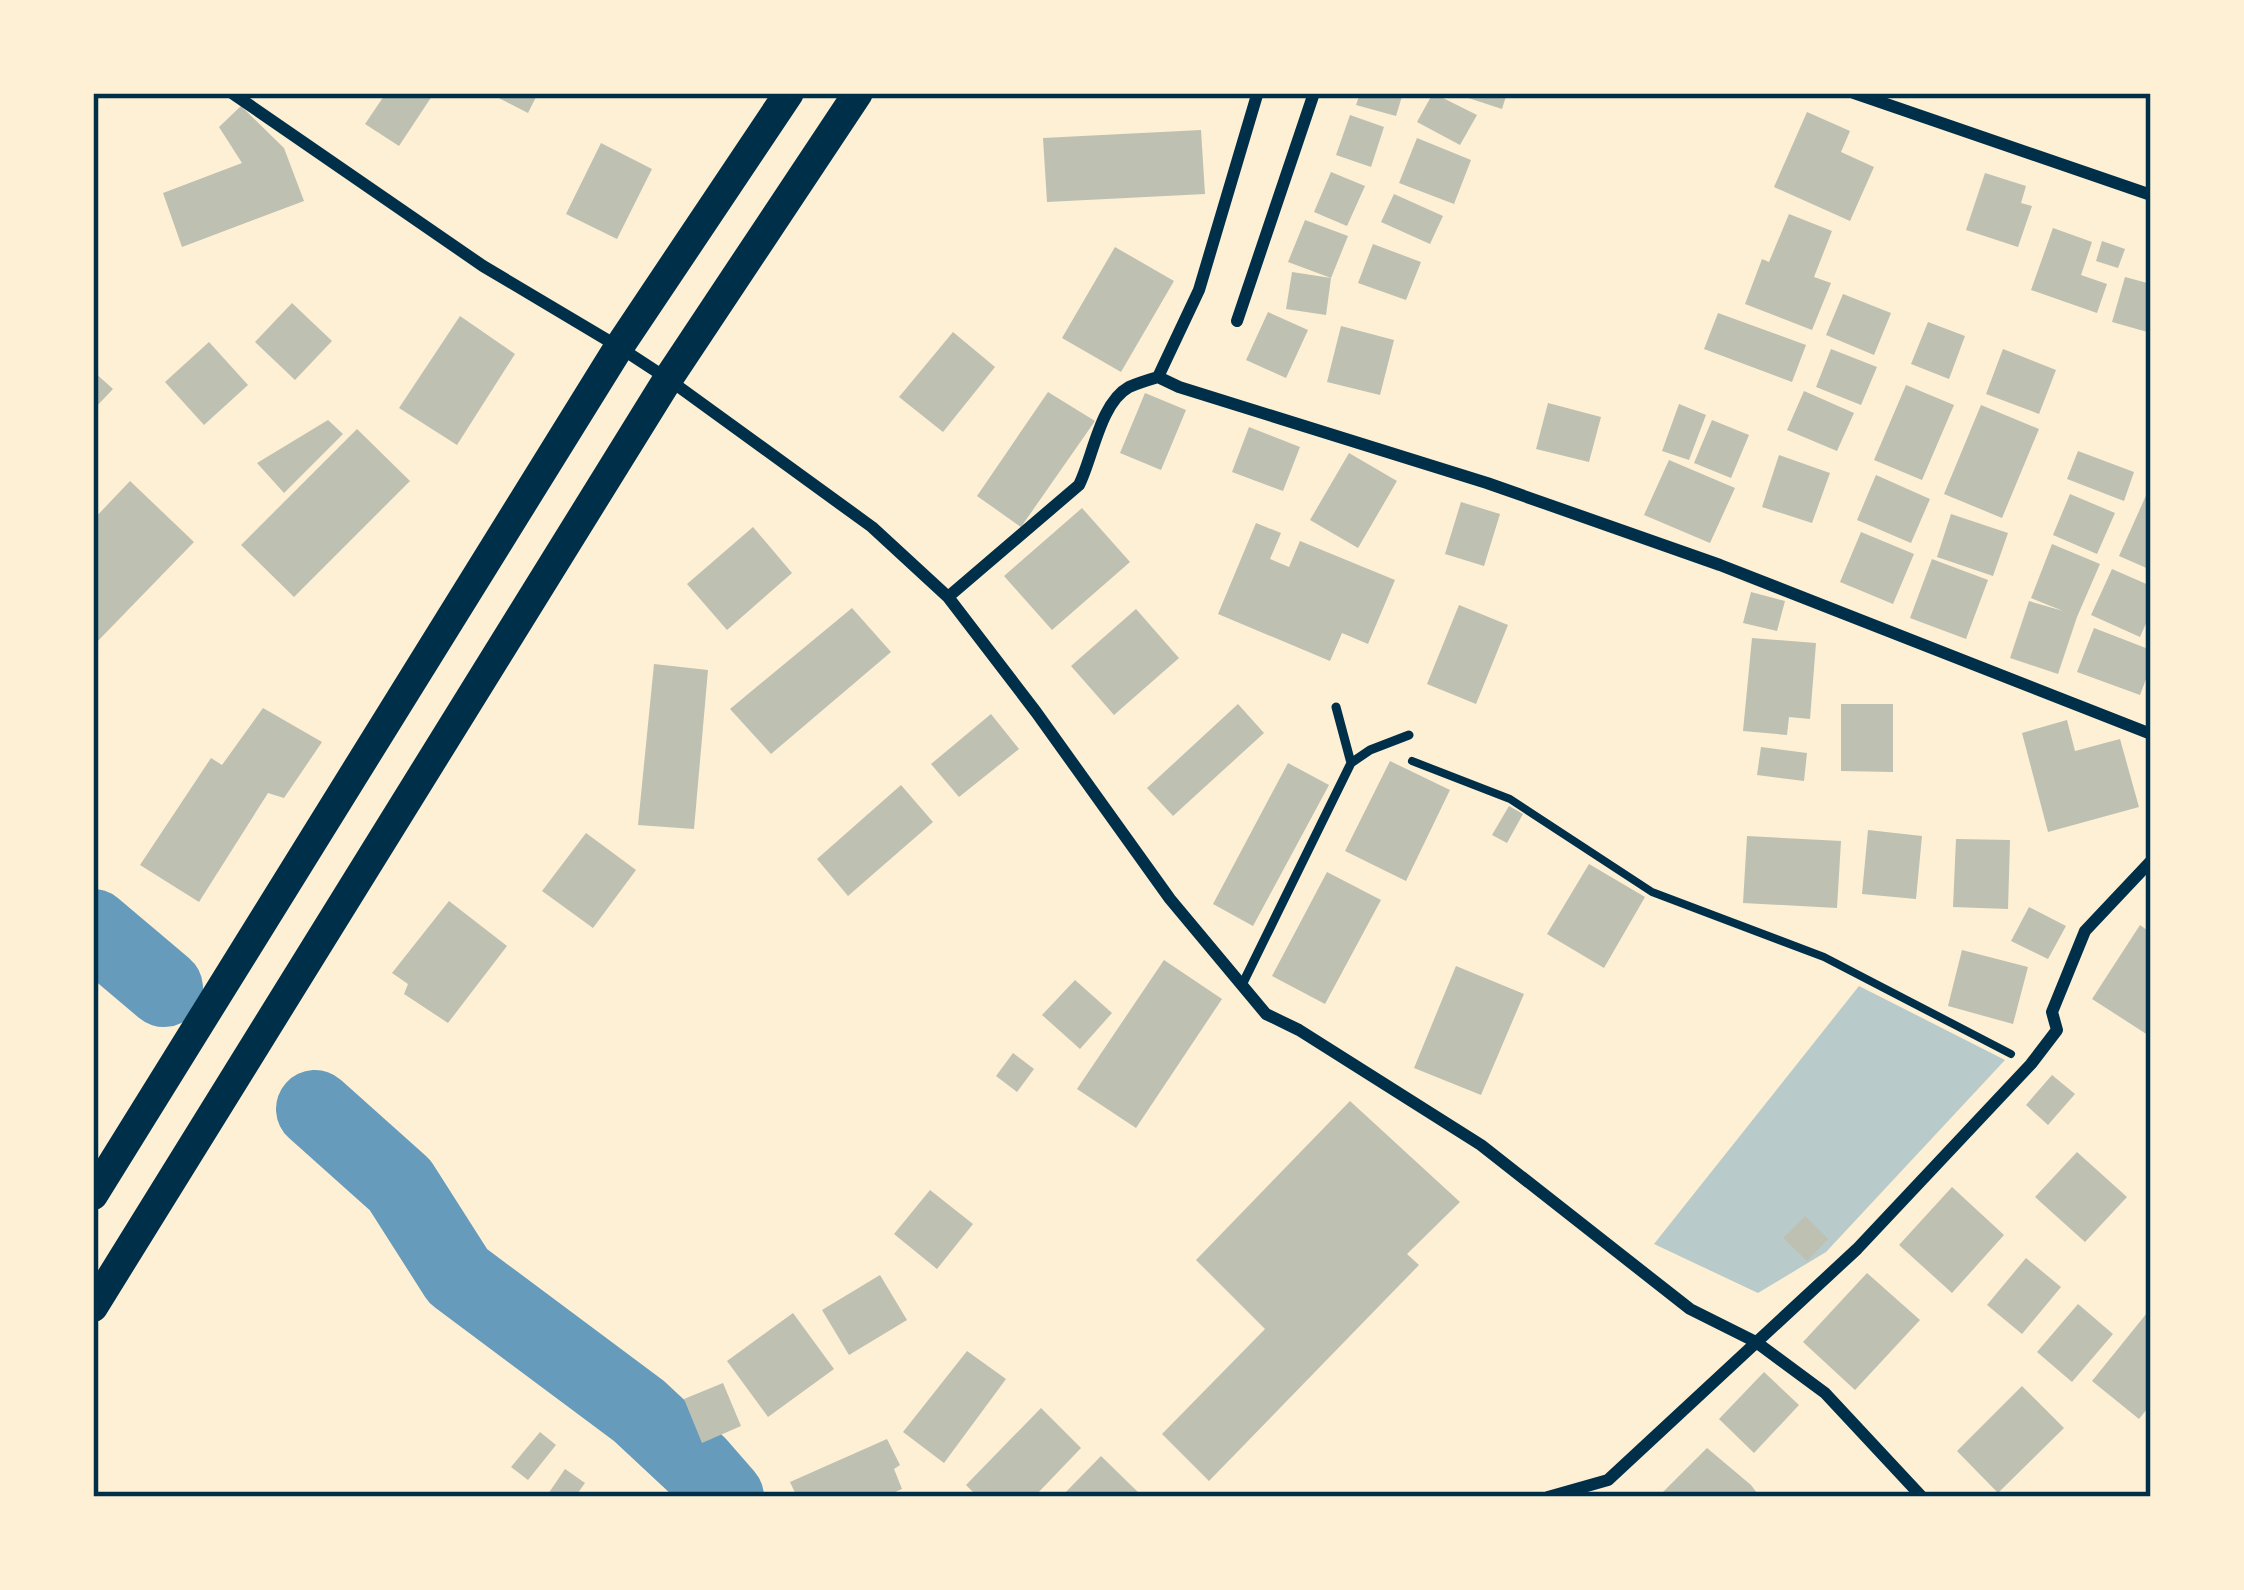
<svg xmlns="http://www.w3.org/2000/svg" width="2244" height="1590" viewBox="0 0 2244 1590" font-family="'Roboto Condensed',sans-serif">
	<rect width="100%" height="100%" fill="#fdf0d5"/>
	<path fill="#b9caca" d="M1859,986L2005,1060L1826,1252L1758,1293L1654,1244Z"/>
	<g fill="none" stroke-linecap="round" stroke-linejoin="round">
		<path stroke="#669bbc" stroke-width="78" d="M93,928L164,988
			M315,1109L400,1185L458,1276L639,1411L698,1466L725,1497"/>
	</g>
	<path fill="#bec0b2" d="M386,93H434L399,146L365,124Z
		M489,93H538L528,113Z
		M1360,93H1403L1396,116L1356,105Z
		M1433,93L1477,115L1460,145L1417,122Z
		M1453,93H1507L1502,109Z
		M241,106L284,148L304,201L182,247L163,193L242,163L219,127Z
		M1807,112L1850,131L1841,152L1874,167L1850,221L1774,187Z
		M1350,115L1384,127L1371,167L1336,155Z
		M1201,130L1205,194L1047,202L1043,138Z
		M1417,138L1471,160L1454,204L1399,183Z
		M601,143L652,169L617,239L566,214Z
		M1331,172L1365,186L1347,226L1314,212Z
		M1985,173L2026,186L2021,203L2032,206L2018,247L1966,230Z
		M1394,194L1443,216L1430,244L1381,222Z
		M1789,214L1832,231L1814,277L1831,283L1812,330L1745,304L1762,259L1769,262Z
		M1305,220L1348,236L1331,278L1288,262Z
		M2053,228L2092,242L2081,275L2107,284L2097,313L2031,290Z
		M2102,241L2125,249L2118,268L2096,261Z
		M1373,244L1421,262L1406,300L1358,283Z
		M1115,247L1174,281L1121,372L1062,338Z
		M1292,272L1331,278L1326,315L1286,309Z
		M2125,277L2151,284V333L2112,322Z
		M1843,294L1891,313L1874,355L1826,335Z
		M292,303L332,341L295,380L255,342Z
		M1268,312L1308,330L1286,378L1246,360Z
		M1718,313L1806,345L1792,382L1704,349Z
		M460,316L515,354L457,445L399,408Z
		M1928,322L1965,336L1949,379L1911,364Z
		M1341,326L1394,340L1380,395L1327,382Z
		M953,332L995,367L943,432L899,397Z
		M209,342L248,385L204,425L165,382Z
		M1831,349L1877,367L1861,405L1816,387Z
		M2003,349L2056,370L2039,414L1986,394Z
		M93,371L113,389L93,410Z
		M1906,385L1954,405L1922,480L1874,460Z
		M1804,391L1854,413L1837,451L1787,430Z
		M1048,392L1095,421L1021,527L977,496Z
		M1145,393L1186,410L1161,470L1120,453Z
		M1548,403L1601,417L1589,462L1536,449Z
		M1679,404L1706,415L1689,460L1662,451Z
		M1981,405L2039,429L2002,518L1944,494Z
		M328,420L343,434L284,493L257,463Z
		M1712,420L1749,435L1731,478L1694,463Z
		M1249,427L1300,447L1283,491L1232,472Z
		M357,429L410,481L294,597L241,545Z
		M2078,451L2134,472L2124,501L2067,479Z
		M1349,453L1397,481L1358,548L1310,520Z
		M1779,455L1830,473L1812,523L1762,507Z
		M1669,460L1735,488L1710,543L1644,515Z
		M1876,475L1930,499L1911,543L1857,520Z
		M130,481L194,542L93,646V520Z
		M2148,491L2151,493V570L2119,556Z
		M2070,494L2115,513L2097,554L2053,535Z
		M1461,502L1500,514L1484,566L1445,554Z
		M1082,508L1130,562L1052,630L1004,576Z
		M1951,514L2008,533L1993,576L1937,557Z
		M1256,523L1281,533L1270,559L1289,567L1300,541L1395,580L1368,644L1342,633L1330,661L1218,614Z
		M753,527L792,573L727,630L687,584Z
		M1861,532L1914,554L1893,604L1840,582Z
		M2052,544L2100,564L2077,617L2058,674L2010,658L2029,601L2063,611L2031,598Z
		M1932,559L1988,580L1966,639L1910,618Z
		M2112,569L2151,586V612L2140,637L2091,615Z
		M1751,592L1785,601L1777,631L1743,623Z
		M1459,605L1508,625L1476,704L1427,684Z
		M852,608L891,652L771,754L730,709Z
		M1136,609L1179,658L1114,715L1071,666Z
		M2094,628L2151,650V666L2140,695L2077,672Z
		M1752,638L1816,643L1810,719L1789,717L1787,735L1743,731Z
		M654,664L708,670L694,829L638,825Z
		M1238,704L1264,733L1173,816L1147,788Z
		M1841,704H1893V772L1841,771Z
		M263,708L322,742L284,798L268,793L199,902L140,865L211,758L222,765Z
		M991,714L1019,749L959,797L931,764Z
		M2067,720L2075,751L2120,739L2139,807L2048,832L2022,733Z
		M1761,747L1807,753L1804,781L1757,775Z
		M1390,761L1450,790L1406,881L1345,851Z
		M1288,763L1329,785L1253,926L1213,904Z
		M901,785L933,822L848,896L817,859Z
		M1509,806L1523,814L1507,843L1492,835Z
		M1868,830L1922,836L1916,899L1862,894Z
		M586,833L636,870L593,928L542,891Z
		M1747,836L1841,841L1837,908L1743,903Z
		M1956,839L2010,840L2008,909L1953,907Z
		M1589,864L1645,897L1604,968L1547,934Z
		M1327,872L1381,900L1325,1004L1272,976Z
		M449,901L507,946L448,1023L404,994L408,984L392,973Z
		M2029,907L2066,926L2048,959L2011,941Z
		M2140,925L2151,933V1037L2092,999Z
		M1962,950L2028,967L2013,1024L1948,1006Z
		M1164,960L1222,999L1136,1128L1077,1089Z
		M1456,966L1524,994L1481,1095L1414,1068Z
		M1075,980L1112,1013L1080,1049L1042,1015Z
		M1013,1053L1034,1069L1017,1092L996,1076Z
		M2052,1075L2075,1094L2048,1125L2026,1105Z
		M1350,1101L1460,1202L1407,1254L1419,1265L1209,1481L1162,1434L1265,1329L1196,1260Z
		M2077,1152L2127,1197L2085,1242L2035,1197Z
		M1952,1187L2004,1235L1952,1293L1899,1245Z
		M930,1190L973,1224L937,1269L894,1234Z
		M1805,1216L1828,1239L1807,1261L1783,1238Z
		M2026,1258L2061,1287L2022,1334L1987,1305Z
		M1867,1273L1920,1320L1855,1390L1803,1342Z
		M880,1275L907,1320L849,1355L822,1310Z
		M2078,1304L2113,1334L2072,1382L2037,1352Z
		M2151,1308V1404L2139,1419L2092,1381Z
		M793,1313L834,1369L768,1417L727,1361Z
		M967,1351L1006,1379L944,1463L903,1432Z
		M1764,1372L1799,1405L1754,1453L1719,1419Z
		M723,1383L741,1426L702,1443L684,1399Z
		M2022,1386L2064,1428L1998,1493L1957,1451Z
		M1041,1408L1081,1448L1034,1497H978L966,1485Z
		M540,1432L556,1445L528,1480L511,1467Z
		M887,1439L900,1465L894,1469L902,1489L884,1497H797L790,1482Z
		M1707,1448L1751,1485L1760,1497H1658Z
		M1101,1456L1140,1494L1136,1497H1061Z
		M565,1469L585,1483L575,1497H546Z"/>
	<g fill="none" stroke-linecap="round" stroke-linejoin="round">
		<path stroke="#003049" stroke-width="8" d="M1412,761L1510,799L1652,892L1824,957L2011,1054"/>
		<path stroke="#003049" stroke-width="9" d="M1351,763L1370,750L1409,735
			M1242,985L1351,763L1336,707"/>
		<path stroke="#003049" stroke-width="12" d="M232,93L483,266L619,347L668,379L872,527L948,597L1036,712L1170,899L1266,1014L1299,1030L1481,1145L1690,1309L1756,1342L1825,1393L1922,1497
			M1854,93L2151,195
			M1237,321L1314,93
			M1158,377L1179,387L1487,483L1720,565L2151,734
			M948,597L1079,485C1093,457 1100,403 1129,387C1138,383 1148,380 1158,377L1199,290L1257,95
			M1548,1497L1608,1480L1857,1249L2031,1064L2057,1030L2052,1012L2085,931L2151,861"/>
		<path stroke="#003049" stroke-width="30" d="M93,1195L619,347L789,93
			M93,1307L668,379L858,93"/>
	</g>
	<rect width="2244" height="1590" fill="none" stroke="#fdf0d5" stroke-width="192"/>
	<rect x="96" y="96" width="2052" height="1398" fill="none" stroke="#003049" stroke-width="4.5"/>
</svg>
